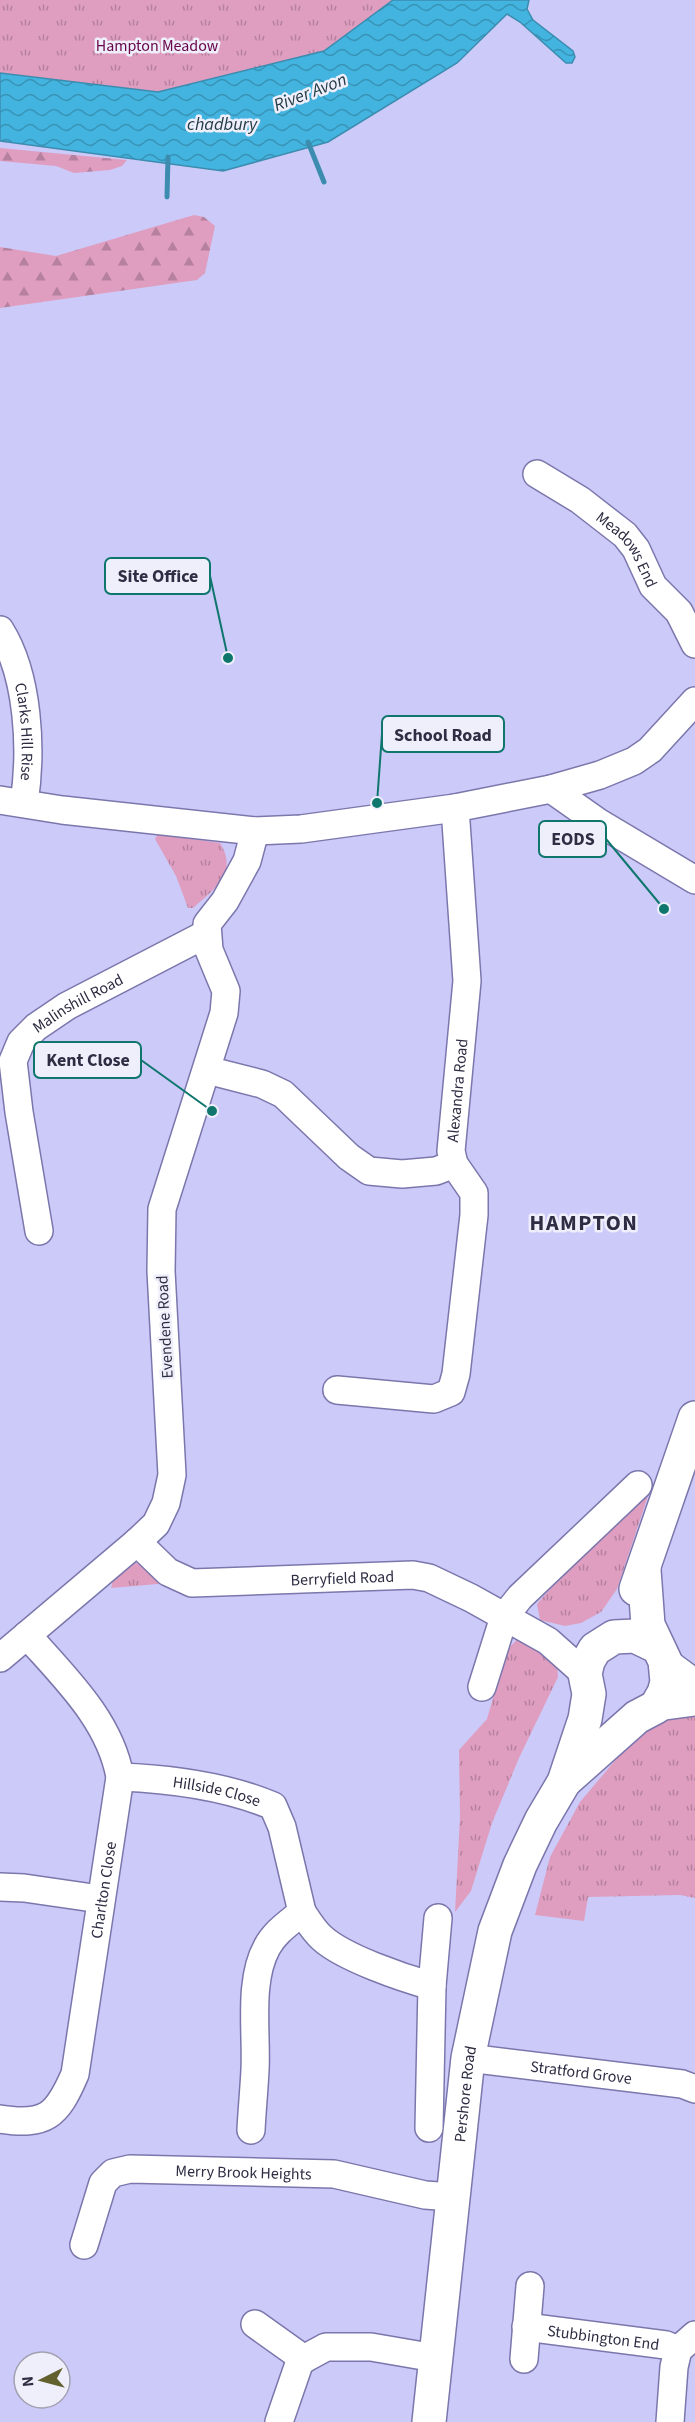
<svg xmlns="http://www.w3.org/2000/svg" width="695" height="2422" viewBox="0 0 695 2422" font-family="'Source Sans 3',sans-serif">
	<defs>
		<pattern id="grass-tufts" width="24" height="20" patternUnits="userSpaceOnUse" patternTransform="scale(1.5)"><rect width="24" height="20" fill="#df9ec0"/><path d="M3 7l-1-3M5 7V3M7 7l1-3M15 17l-1-3M17 17v-4M19 17l1-3" fill="none" stroke="#b5819e"/></pattern>
		<pattern id="forest-firs" width="22" height="20" patternUnits="userSpaceOnUse" patternTransform="scale(1.5)"><rect width="22" height="20" fill="#df9ec0"/><path d="M5 1l3.5 6h-7zM16 11l3.5 6h-7z" fill="#b5819e"/></pattern>
		<pattern id="water-waves" width="16" height="10" patternUnits="userSpaceOnUse" patternTransform="scale(1.5)"><rect width="16" height="10" fill="#42b4df"/><path d="M0 5q4-4 8 0t8 0" fill="none" stroke="#3893b6"/></pattern>
	</defs>
	<rect width="100%" height="100%" fill="#cccaf9"/>
	<path fill="url(#grass-tufts)" d="M0,0H393L324,51L158,92L0,73Z
		M158,834L220,843C239,873 214,889 193,908H188L176,876L155,839Z
		M648,1496L617,1589L601,1612L581,1623L565,1626L540,1620L537,1604L583,1551Z
		M134,1563L146,1564L169,1583L111,1588L114,1576Z
		M523,1633L557,1665L558,1677L519,1758L492,1823L471,1891L455,1912L460,1817L459,1750L487,1719L507,1650Z
		M695,1711V1898L680,1895L588,1897L584,1921L535,1915L550,1857L580,1802L634,1738L672,1717Z"/>
	<path fill="url(#forest-firs)" d="M0,148L127,160L122,166L110,170L74,173L56,166L0,161Z
		M194,215L204,217L215,226L205,273L197,280L0,308V247L56,256Z"/>
	<path fill="url(#water-waves)" stroke="#3c8cb0" stroke-width="1.5" d="M393,0H529L527,9L533,20L573,51L575,57L572,63H566L520,22L507,14L457,63L328,142L223,171L0,141V73L158,92L324,51Z"/>
	<g fill="none" stroke-linecap="round" stroke-linejoin="round">
		<path stroke="#3c8cb0" stroke-width="5" d="M308,142L324,182
			M167,197L168,157"/>
		<g stroke="#7b77ac" stroke-width="30">
			<g id="minor">
				<path id="s1" d="M537,474L580,500L625,535L636,549L653,586L679,612L695,644"/>
				<path id="s2" d="M0,630C29,676 32,751 24,803"/>
				<path d="M551,789L598,822L695,880"/>
				<path d="M0,800L62,810L255,831L301,829L455,808L551,789L600,775L634,761L650,750L695,701"/>
				<path d="M207,1070L262,1084L283,1094L349,1157L369,1171L402,1174L436,1171L454,1164"/>
				<path id="s3" d="M39,1231L19,1112L13,1061L21,1042L36,1027L67,1006L206,934"/>
				<path id="s4" d="M337,1390L434,1399L451,1392L456,1374L474,1215V1193L454,1164L451,1151L467,981L455,808"/>
				<path id="s5" d="M137,1542L168,1572L192,1583L413,1575L429,1578L471,1598L548,1641L585,1674"/>
				<path d="M0,1658L137,1542L156,1524L166,1503L172,1475L161,1271L162,1209L224,1013L226,991L209,950L207,924L225,901L247,861L255,831"/>
				<path d="M665,1661L695,1683"/>
				<path d="M482,1687L504,1617L520,1597L638,1485"/>
				<path d="M656,1707L695,1702"/>
				<path id="s6" d="M120,1777C170,1779 226,1786 273,1806L282,1827L302,1912C289,1923 275,1932 267,1947C248,1981 257,2033 255,2070C254,2090 252,2110 251,2130"/>
				<path d="M0,1887L24,1888L100,1899"/>
				<path d="M302,1912C308,1921 314,1931 322,1938C344,1958 403,1978 432,1986"/>
				<path id="s7" d="M468,2058L682,2084L695,2089"/>
				<path id="s8" d="M0,2119C46,2126 57,2116 75,2074L120,1777C110,1720 64,1677 27,1635"/>
				<path d="M429,2128L432,1986L438,1918"/>
				<path id="s9" d="M84,2245L103,2183L113,2173L130,2169L334,2174L425,2195L452,2197"/>
				<path d="M255,2324L304,2359"/>
				<path id="s10" d="M526,2327L666,2345L678,2350"/>
				<path d="M524,2359L530,2286"/>
				<path d="M279,2422L300,2361L326,2347H371L435,2358"/>
				<path d="M670,2422L674,2367L678,2350L695,2335"/>
			</g>
		</g>
		<g stroke="#7b77ac" stroke-width="36">
			<g id="major">
				<path d="M636,1589L695,1418"/>
				<path d="M566,1780L637,1717L656,1707L664,1693L667,1682L665,1661L648,1625L644,1570"/>
				<path id="s11" d="M429,2422L468,2058L495,1931L520,1865L541,1821L564,1782L585,1719L589,1694L585,1674L588,1661L595,1649L614,1637L635,1636L656,1646"/>
			</g>
		</g>
		<use href="#minor" stroke="#fff" stroke-width="27"/>
		<use href="#major" stroke="#fff" stroke-width="33"/>
	</g>
	<g text-anchor="middle" stroke-width="5" stroke-linejoin="round" paint-order="stroke">
		<g font-size="16" fill="#680447" stroke="#efeffb">
			<text x="157" y="51">Hampton Meadow</text>
		</g>
		<g font-size="16" fill="#2e2d43" stroke="#efeffb">
			<text dy="6" stroke="none"><textPath href="#s1" startOffset="120">Meadows End</textPath></text>
			<text dy="6" stroke="none"><textPath href="#s2" startOffset="106">Clarks Hill Rise</textPath></text>
			<text dy="6" stroke="none"><textPath href="#s3" startOffset="262">Malinshill Road</textPath></text>
			<text dy="6" stroke="none"><textPath href="#s4" startOffset="426">Alexandra Road</textPath></text>
			<text transform="translate(164 1327) rotate(-93)" y="6">Evendene Road</text>
			<text dy="6" stroke="none"><textPath href="#s5" startOffset="220">Berryfield Road</textPath></text>
			<text dy="6" stroke="none"><textPath href="#s6" startOffset="98">Hillside Close</textPath></text>
			<text dy="6" stroke="none"><textPath href="#s8" startOffset="285">Charlton Close</textPath></text>
			<text dy="6" stroke="none"><textPath href="#s7" startOffset="114">Stratford Grove</textPath></text>
			<text dy="6" stroke="none"><textPath href="#s11" startOffset="330">Pershore Road</textPath></text>
			<text dy="6" stroke="none"><textPath href="#s9" startOffset="210">Merry Brook Heights</textPath></text>
			<text dy="6" stroke="none"><textPath href="#s10" startOffset="78">Stubbington End</textPath></text>
		</g>
		<g font-size="18" font-style="italic" fill="#233c46" stroke="#efeffb">
			<text transform="translate(310 92) rotate(-21)" y="6">River Avon</text>
			<text x="222" y="130">chadbury</text>
		</g>
		<g font-size="22" font-weight="bold" letter-spacing="1.5" fill="#2e2d43" stroke="#efeffb">
			<text x="584" y="1230">HAMPTON</text>
		</g>
	</g>
	<path fill="none" stroke="#0f766e" stroke-width="2" d="M228 658L210 576M377 803L382 734M664 909L606 839M212 1111L141 1060"/>
	<g fill="#0f766e" stroke="#efeffb" stroke-width="2">
		<circle cx="228" cy="658" r="6"/>
		<circle cx="377" cy="803" r="6"/>
		<circle cx="664" cy="909" r="6"/>
		<circle cx="212" cy="1111" r="6"/>
	</g>
	<g fill="#efeffb" stroke="#0f766e" stroke-width="2">
		<rect x="105" y="558" width="105" height="36" rx="6"/>
		<rect x="382" y="716" width="122" height="36" rx="6"/>
		<rect x="539" y="821" width="67" height="36" rx="6"/>
		<rect x="34" y="1042" width="107" height="36" rx="6"/>
	</g>
	<g font-size="18" text-anchor="middle" font-weight="bold" fill="#2e2d43">
		<text x="158" y="582">Site Office</text>
		<text x="443" y="741">School Road</text>
		<text x="573" y="845">EODS</text>
		<text x="88" y="1066">Kent Close</text>
	</g>
	<g transform="translate(42 2380) rotate(264)"><circle r="28" fill="#efeffb" stroke="#a2a1b1" stroke-width="1.5"/>
	<path d="M0-4.5L10 22L0 15L-10 22Z" fill="#62612d"/>
	<text y="-9" font-size="16" font-weight="bold" text-anchor="middle" fill="#2e2d43">N</text>
	</g>
</svg>
